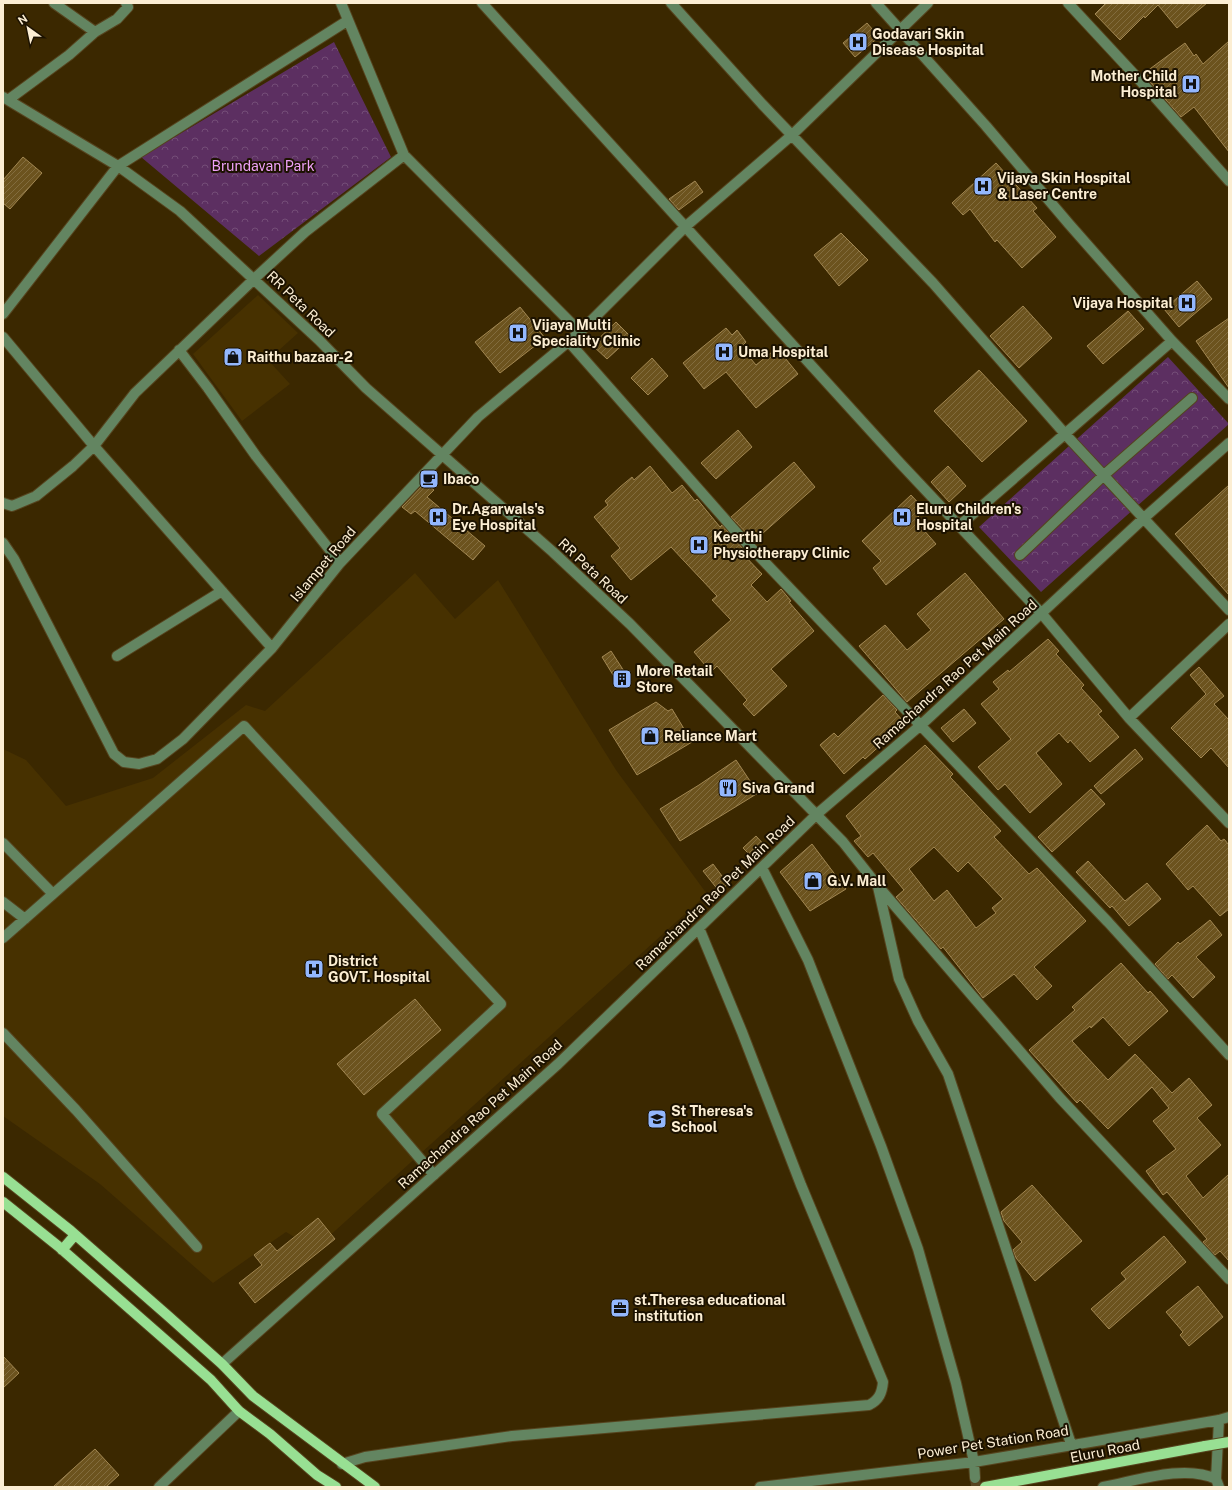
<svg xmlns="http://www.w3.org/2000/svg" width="1232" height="1490" viewBox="0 0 1232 1490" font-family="'Public Sans',sans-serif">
	<defs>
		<pattern id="park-crowns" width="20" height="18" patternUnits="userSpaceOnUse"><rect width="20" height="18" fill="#5c2f61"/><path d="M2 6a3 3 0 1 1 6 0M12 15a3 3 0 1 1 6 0" fill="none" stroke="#744d77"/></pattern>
		<pattern id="building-hatch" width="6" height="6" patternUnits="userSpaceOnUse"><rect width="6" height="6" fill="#6c531e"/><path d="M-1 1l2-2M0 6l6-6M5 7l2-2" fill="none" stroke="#826c3e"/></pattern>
	</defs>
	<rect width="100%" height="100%" fill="#3b2800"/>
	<path fill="#473100" d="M258,295L298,333L268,360L290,384L242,421L193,354Z
		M415,573L455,619L498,580L616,770L707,894L315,1249L286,1232L213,1283L100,1184L3,1116V749L26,760L66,806L153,778L246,705L265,711Z"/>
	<path fill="url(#park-crowns)" d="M334,42L391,157L259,256L141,157Z
		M1168,357L1229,424L1041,592L979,527Z"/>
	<path fill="url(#building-hatch)" stroke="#a28752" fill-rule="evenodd" d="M1106,3H1207L1177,28L1158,5L1145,18L1144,16L1120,40L1095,14Z
		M867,23L879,37L855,57L843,43Z
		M1229,41V152L1194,107L1181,117L1143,74L1185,43L1194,56L1196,54L1203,64Z
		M23,157L42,173L10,209L3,203V180Z
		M996,163L1037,208L1033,211L1056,237L1022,268L997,240L995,242L970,209L963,215L952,203Z
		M695,181L703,192L679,210L669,199Z
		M841,233L868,260L839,286L814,255Z
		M1197,281L1212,299L1179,327L1164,309Z
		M1023,306L1052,338L1019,368L990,336Z
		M520,307L545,338L500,373L475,342Z
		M1128,311L1144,329L1103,364L1087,346Z
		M1229,318V388L1196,341Z
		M616,322L631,337L607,359L592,345Z
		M726,328L732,335L737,330L746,342L741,347L756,365L777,348L798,374L756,408L726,372L704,389L683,363Z
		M652,358L668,376L648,395L631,378Z
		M979,370L1027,421L982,462L934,411Z
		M738,430L752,447L716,479L701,463Z
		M794,462L815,487L754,541L731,517Z
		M650,466L672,493L682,485L695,501L697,499L720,527L722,525L744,550L741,552L762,574L751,585L767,602L781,589L791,601L789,602L814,631L771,669L787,686L754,716L743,704L747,700L717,666L711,672L694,652L731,620L712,600L717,596L671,547L631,580L611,556L620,548L594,517L608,505L605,501L620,487L632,477L634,480Z
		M948,466L966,486L949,502L931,482Z
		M425,483L434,490L427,497L485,546L473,560L415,511L411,514L402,507Z
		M1229,485V595L1175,534Z
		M911,495L925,510L915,520L936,544L886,585L873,568L881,561L862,541Z
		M965,573L1004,619L907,702L859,646L885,625L907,650L931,630L917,614Z
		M1048,639L1059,651L1056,654L1084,685L1081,688L1102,711L1098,714L1119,737L1090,762L1070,740L1068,743L1059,733L1036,753L1062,784L1030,813L1005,784L998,790L978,767L1011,739L981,704L999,689L993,682L1008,670L1009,672Z
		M611,651L631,682L621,688L602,657Z
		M1199,667L1224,696L1214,704L1229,720V768L1211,748L1201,758L1171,728L1206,694L1190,675Z
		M883,695L897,710L895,712L905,723L865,759L863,757L844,774L820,745L834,733L838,737Z
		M656,702L668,711L672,709L692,742L637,775L609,730Z
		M964,709L976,723L953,742L941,728Z
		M925,745L953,774L950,777L1001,831L994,837L1029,874L1037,868L1086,921L1034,967L1052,986L1037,1000L1014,974L983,998L943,947L941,949L896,897L904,890L873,853L868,857L854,841L861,836L846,816ZM934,847L958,872L968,862L1003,899L992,908L996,913L976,928L947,890L934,901L909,869Z
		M1135,749L1143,759L1101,794L1094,786Z
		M736,760L758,793L680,841L660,809L699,785Z
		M1091,789L1105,804L1052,852L1038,837Z
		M1207,825L1221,841L1224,839L1229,845V909L1220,916L1193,886L1188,890L1166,864Z
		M756,836L768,849L756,861L743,848Z
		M812,844L846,889L810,911L780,872Z
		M1088,861L1125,901L1147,883L1161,899L1129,926L1112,906L1110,908L1076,872Z
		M713,864L728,884L719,891L703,871Z
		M1210,920L1222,935L1196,957L1215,977L1193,998L1172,975L1168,979L1155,964L1178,942L1180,944Z
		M1121,963L1148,993L1150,991L1168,1011L1129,1046L1103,1017L1091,1028L1090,1026L1072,1041L1108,1080L1135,1054L1172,1093L1189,1078L1212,1105L1197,1118L1221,1145L1186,1176L1203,1198L1229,1174V1261L1220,1251L1215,1255L1203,1242L1207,1239L1167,1192L1163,1195L1146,1171L1176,1149L1153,1121L1169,1108L1152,1087L1108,1129L1080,1100L1077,1103L1029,1050L1075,1010L1072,1007Z
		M415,999L441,1030L364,1095L337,1064Z
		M1032,1185L1082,1241L1035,1281L1016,1258L1013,1250L1022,1242L1004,1221L1001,1212Z
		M318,1218L335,1239L255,1303L239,1283L262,1265L254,1255L270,1243L277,1251Z
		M1164,1236L1186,1262L1109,1329L1091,1309L1126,1279L1121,1273Z
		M1198,1286L1223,1317L1189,1346L1180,1335L1183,1332L1166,1312Z
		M3,1356L19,1373L3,1388Z
		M95,1449L119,1475L106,1487H53Z"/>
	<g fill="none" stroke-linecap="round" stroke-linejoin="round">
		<path stroke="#584620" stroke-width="10" stroke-dasharray="10 5" stroke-linecap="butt" d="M975,1478L976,1487"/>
		<g stroke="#56441e" stroke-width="12">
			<path id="minor" d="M54,3L95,32
				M341,3L404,155L580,332
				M482,3L900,463L1042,614L1129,718L1229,823
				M671,3L762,104L933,283L1066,435L1229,610
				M876,3L986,126L1069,224L1172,341L1229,399
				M1068,3L1145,86L1229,181
				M3,97L118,166L180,211L319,340L366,388L553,552L630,624L843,842L877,885L1060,1098L1229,1279
				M8,100L69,55L95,32L117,19L128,7L126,3
				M3,314L118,166L347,21
				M3,337L94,446L272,648
				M569,342L738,534L1108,922L1229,1055
				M179,350L208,388L256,456L340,563
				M3,503L12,506L36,496L73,466L94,446L135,393L254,279L305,232L404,155
				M959,526L1172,341
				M3,543L14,559L114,754L124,762L139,764L157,759L183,739L272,648L340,563L478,417L580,332L685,227L792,135L928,3
				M1020,555L1104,475L1192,398
				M117,656L222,591
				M1129,718L1229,624
				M3,843L53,894
				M762,868L808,960L881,1146L918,1249L956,1383L974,1462L975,1478
				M878,887L899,979L918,1021L948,1074L1071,1444
				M3,902L25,919
				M3,938L244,726L501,1004L382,1114L434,1175
				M3,1033L76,1110L197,1247
				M222,1364L558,1064L817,814L922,724L1144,518L1229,443
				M342,1464L365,1457L512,1436L869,1405C879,1400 882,1393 883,1382L801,1185L742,1032L699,928
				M1216,1479L1219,1420
				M159,1487L239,1411
				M760,1487L974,1462L1219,1420L1229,1417
				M1103,1487C1136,1481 1184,1464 1216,1479L1219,1487"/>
		</g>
		<g stroke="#56441e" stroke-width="12">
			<path id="major" d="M3,1177L71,1231L167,1315L222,1364L253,1396L375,1487
				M3,1202L58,1246L154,1330L211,1380L239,1411L270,1434L317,1475L336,1487
				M62,1250L75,1235
				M985,1487L1205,1446"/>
		</g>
		<use href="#minor" stroke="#638561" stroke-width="10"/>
		<use href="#major" stroke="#98e093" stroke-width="10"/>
		<g stroke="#56441e" stroke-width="12" stroke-linecap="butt">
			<path id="major-bridge" d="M1205,1446L1229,1442"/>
		</g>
		<use href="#major-bridge" stroke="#98e093" stroke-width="10"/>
	</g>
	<defs>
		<g id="hospital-square" transform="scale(1)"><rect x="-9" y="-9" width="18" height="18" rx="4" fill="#93b7fd" stroke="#1c1200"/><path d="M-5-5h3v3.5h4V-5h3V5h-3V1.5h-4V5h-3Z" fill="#111"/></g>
		<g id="shop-square" transform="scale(1)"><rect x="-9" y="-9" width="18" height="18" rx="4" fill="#93b7fd" stroke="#1c1200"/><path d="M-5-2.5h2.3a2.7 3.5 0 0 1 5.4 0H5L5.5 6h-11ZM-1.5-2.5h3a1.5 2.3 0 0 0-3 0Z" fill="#111"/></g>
		<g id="cafe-square" transform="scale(1)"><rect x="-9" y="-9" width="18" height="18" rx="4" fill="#93b7fd" stroke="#1c1200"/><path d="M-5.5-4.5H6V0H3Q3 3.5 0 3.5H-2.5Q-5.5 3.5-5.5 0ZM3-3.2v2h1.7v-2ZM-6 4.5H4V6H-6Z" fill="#111"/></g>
		<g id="building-square" transform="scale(1)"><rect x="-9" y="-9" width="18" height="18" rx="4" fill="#93b7fd" stroke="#1c1200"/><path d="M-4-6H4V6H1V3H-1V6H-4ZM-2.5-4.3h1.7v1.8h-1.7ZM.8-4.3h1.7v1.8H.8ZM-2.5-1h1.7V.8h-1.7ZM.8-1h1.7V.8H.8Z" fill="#111"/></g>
		<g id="restaurant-square" transform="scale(1)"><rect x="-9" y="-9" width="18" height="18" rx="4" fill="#93b7fd" stroke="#1c1200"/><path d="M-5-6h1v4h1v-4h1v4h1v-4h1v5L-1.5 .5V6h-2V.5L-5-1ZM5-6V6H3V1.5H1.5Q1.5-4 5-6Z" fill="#111"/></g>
		<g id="school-square" transform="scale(1)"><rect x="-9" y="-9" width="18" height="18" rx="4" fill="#93b7fd" stroke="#1c1200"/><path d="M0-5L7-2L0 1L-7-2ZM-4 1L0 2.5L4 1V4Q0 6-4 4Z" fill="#111"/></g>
		<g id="office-square" transform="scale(1)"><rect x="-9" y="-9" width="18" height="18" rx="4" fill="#93b7fd" stroke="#1c1200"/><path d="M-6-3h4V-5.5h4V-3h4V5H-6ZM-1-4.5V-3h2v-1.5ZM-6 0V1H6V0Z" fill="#111"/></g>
	</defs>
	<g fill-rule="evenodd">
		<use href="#hospital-square" x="858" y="42"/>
		<use href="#hospital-square" x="1191" y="84"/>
		<use href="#hospital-square" x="983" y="186"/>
		<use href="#hospital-square" x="1187" y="303"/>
		<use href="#hospital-square" x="518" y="333"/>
		<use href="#hospital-square" x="724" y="352"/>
		<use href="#shop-square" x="233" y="357"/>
		<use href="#cafe-square" x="429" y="479"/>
		<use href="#hospital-square" x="438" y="517"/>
		<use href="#hospital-square" x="902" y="517"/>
		<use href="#hospital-square" x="699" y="545"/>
		<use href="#building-square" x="622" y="679"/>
		<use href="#shop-square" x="650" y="736"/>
		<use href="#restaurant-square" x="728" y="788"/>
		<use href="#shop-square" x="813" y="881"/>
		<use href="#hospital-square" x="314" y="969"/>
		<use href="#school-square" x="657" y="1119"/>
		<use href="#office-square" x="620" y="1308"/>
	</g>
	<g text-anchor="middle" stroke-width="4" stroke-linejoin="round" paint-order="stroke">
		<g font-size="14" font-weight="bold" fill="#fceed3" stroke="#1c1200" text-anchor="start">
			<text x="872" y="39">Godavari Skin<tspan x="872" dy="16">Disease Hospital</tspan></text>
			<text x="1177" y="81" text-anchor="end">Mother Child<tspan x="1177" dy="16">Hospital</tspan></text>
			<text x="997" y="183">Vijaya Skin Hospital<tspan x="997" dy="16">&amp; Laser Centre</tspan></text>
			<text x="1173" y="308" text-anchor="end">Vijaya Hospital</text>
			<text x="532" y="330">Vijaya Multi<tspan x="532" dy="16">Speciality Clinic</tspan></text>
			<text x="738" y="357">Uma Hospital</text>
			<text x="247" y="362">Raithu bazaar-2</text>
			<text x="443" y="484">Ibaco</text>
			<text x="452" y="514">Dr.Agarwals's<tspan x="452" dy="16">Eye Hospital</tspan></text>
			<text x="916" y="514">Eluru Children's<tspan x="916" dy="16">Hospital</tspan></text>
			<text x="713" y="542">Keerthi<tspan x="713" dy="16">Physiotherapy Clinic</tspan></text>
			<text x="636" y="676">More Retail<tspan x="636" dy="16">Store</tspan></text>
			<text x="664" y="741">Reliance Mart</text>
			<text x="742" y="793">Siva Grand</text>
			<text x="827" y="886">G.V. Mall</text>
			<text x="328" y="966">District<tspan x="328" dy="16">GOVT. Hospital</tspan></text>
			<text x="671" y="1116">St Theresa's<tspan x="671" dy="16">School</tspan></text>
			<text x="634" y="1305">st.Theresa educational<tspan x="634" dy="16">institution</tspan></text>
		</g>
		<g font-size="14" fill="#efa2f8" stroke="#1c1200">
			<text x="263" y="171">Brundavan Park</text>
		</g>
		<g font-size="14" fill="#fceed3" stroke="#1c1200">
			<text transform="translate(301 304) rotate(44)" y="5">RR Peta Road</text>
			<text transform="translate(323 564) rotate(-50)" y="5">Islampet Road</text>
			<text transform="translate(593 571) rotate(43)" y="5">RR Peta Road</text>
			<text transform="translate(955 674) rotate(-42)" y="5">Ramachandra Rao Pet Main Road</text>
			<text transform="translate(715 893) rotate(-44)" y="5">Ramachandra Rao Pet Main Road</text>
			<text transform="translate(480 1114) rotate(-42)" y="5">Ramachandra Rao Pet Main Road</text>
			<text transform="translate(993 1442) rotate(-9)" y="5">Power Pet Station Road</text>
			<text transform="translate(1105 1451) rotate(-11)" y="5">Eluru Road</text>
		</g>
	</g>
	<rect width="1232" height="1490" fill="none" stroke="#fceed3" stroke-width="8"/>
	<g transform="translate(28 28) rotate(327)" stroke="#1c1200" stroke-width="3" paint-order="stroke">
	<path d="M0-3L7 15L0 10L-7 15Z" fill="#fceed3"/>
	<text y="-6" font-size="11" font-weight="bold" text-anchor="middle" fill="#fceed3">N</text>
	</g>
</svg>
